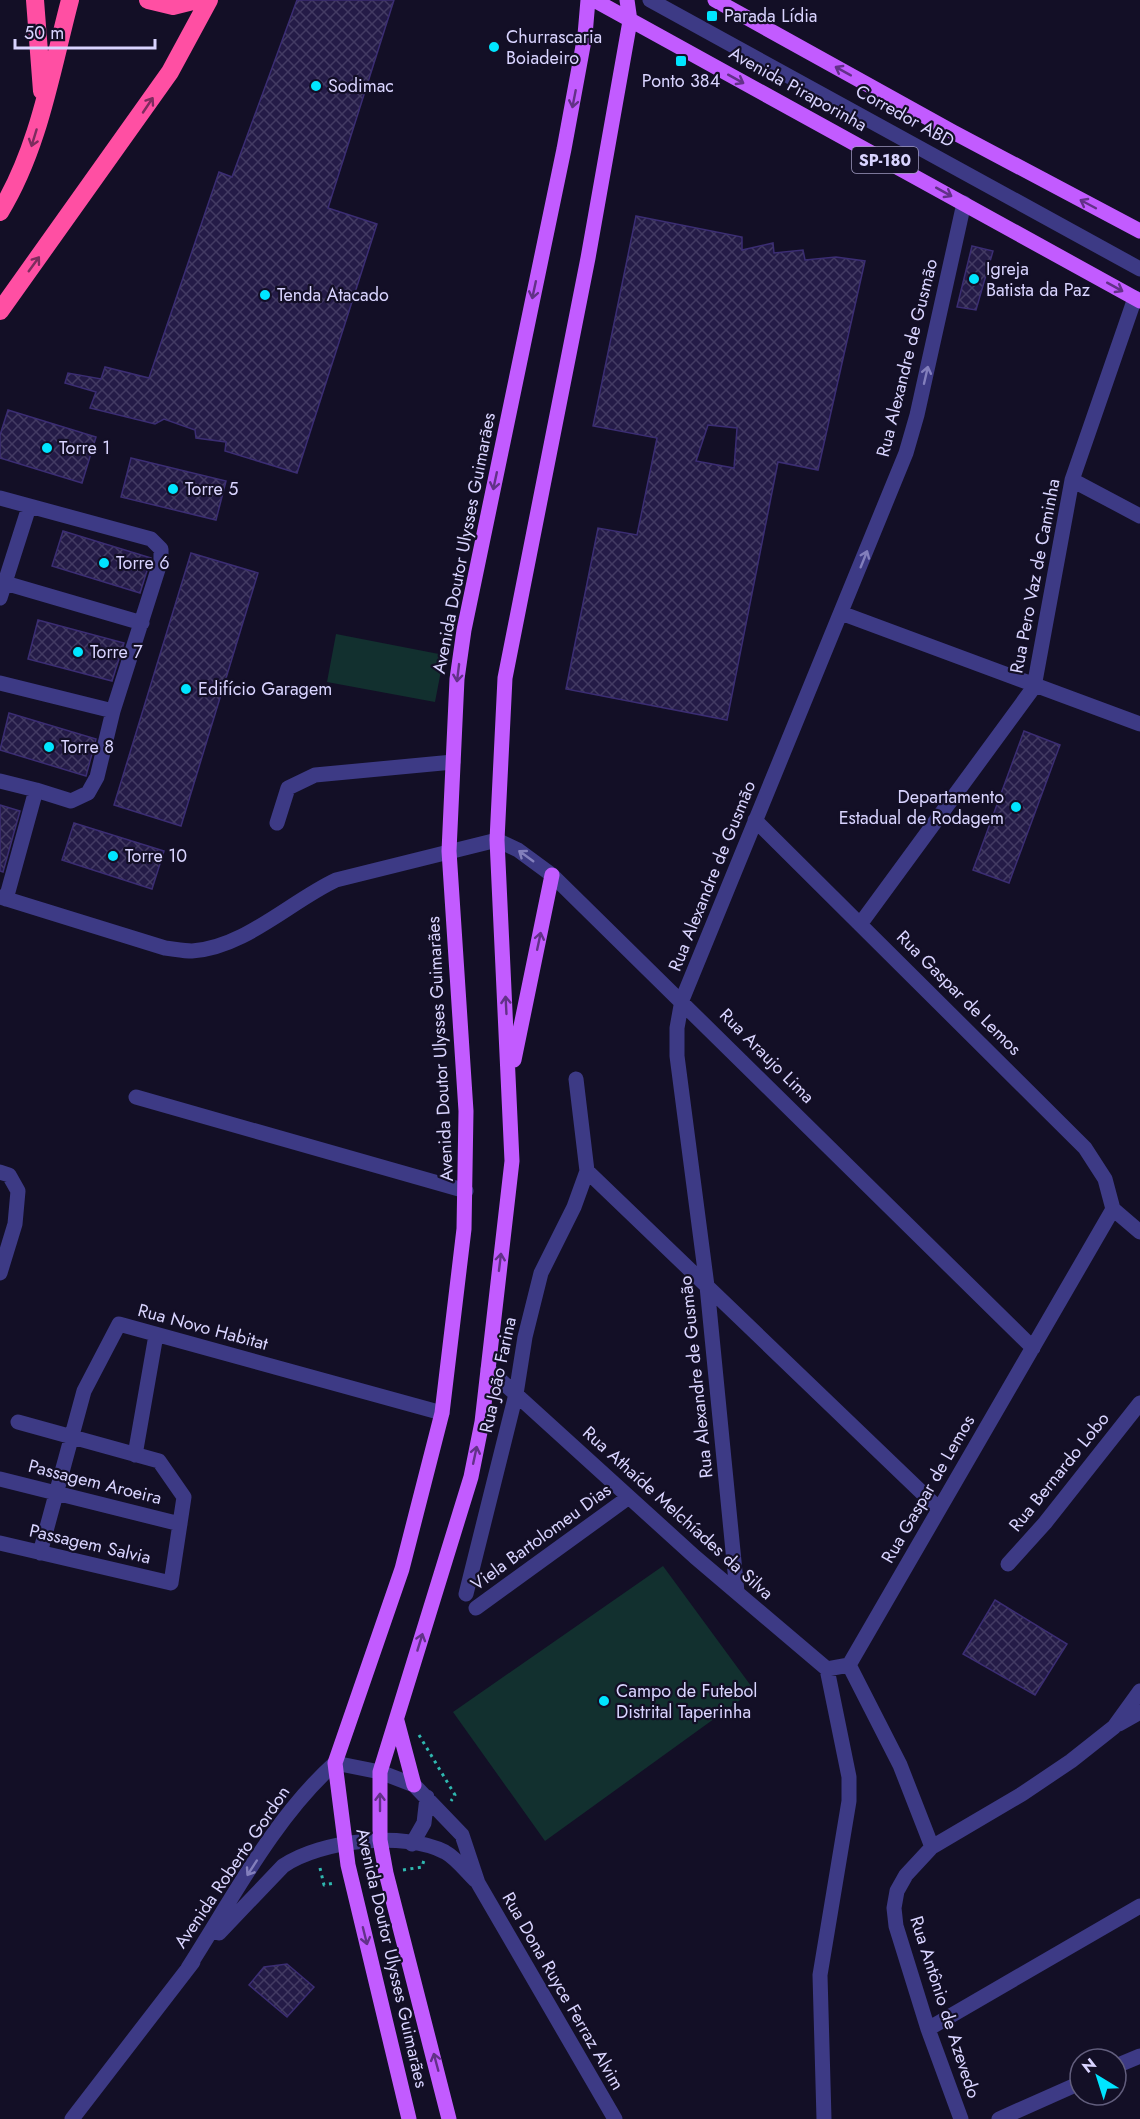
<svg xmlns="http://www.w3.org/2000/svg" width="1140" height="2119" viewBox="0 0 1140 2119" font-family="Jost,sans-serif">
	<defs>
		<pattern id="building-cross-hatch" width="8" height="8" patternUnits="userSpaceOnUse" patternTransform="scale(1.5)"><rect width="8" height="8" fill="#241b47"/><path d="M0 0l8 8M0 8l8-8" fill="none" stroke="#433b63"/></pattern>
	</defs>
	<rect width="100%" height="100%" fill="#130f26"/>
	<path fill="#12302f" d="M336,634L444,655L435,702L327,682Z
		M663,1566L754,1690L545,1841L453,1712Z"/>
	<path fill="url(#building-cross-hatch)" stroke="#3b2d73" stroke-width="1.5" fill-rule="evenodd" d="M297,0H394L328,208L377,224L297,473L225,451L226,442L196,438L195,430L164,419L155,424L90,408L96,392L65,383L68,373L101,379L105,367L149,378L219,172L232,177Z
		M636,216L742,237V250L773,243L774,253L803,250L805,260L836,257L865,261L818,470L778,462L727,720L566,689L598,528L637,535L657,438L593,426ZM708,425L737,428L734,468L696,461Z
		M972,246L993,251L976,310L957,307Z
		M8,410L96,437L82,483L0,458V435Z
		M131,458L226,481L216,520L121,497Z
		M63,531L151,558L140,593L52,566Z
		M191,553L258,573L181,826L114,805Z
		M38,620L124,643L112,681L28,659Z
		M9,713L96,739L86,776L0,750Z
		M1024,731L1060,745L1009,883L973,870Z
		M0,805L20,811L3,872L0,871Z
		M74,823L164,851L152,889L62,860Z
		M995,1600L1067,1644L1035,1695L963,1654Z
		M287,1964L314,1987L287,2017L249,1985L264,1967Z"/>
	<g fill="none" stroke-linecap="round" stroke-linejoin="round">
		<path stroke="#2fb8b0" stroke-width="3" stroke-dasharray="3 4.5" stroke-linecap="butt" d="M419,1735L455,1795L451,1801
			M320,1868L324,1885L335,1883
			M403,1870L422,1867L424,1860"/>
		<path stroke="#3d3a85" stroke-width="15" d="M650,0L1140,269
			M1072,480L1140,516
			M0,498L151,539L161,549V560L113,711L97,777L88,793L71,801L36,790L6,899
			M5,583L142,623
			M0,598L29,507
			M841,613L1140,724
			M0,683L113,711
			M0,781L36,790
			M755,820L1085,1148L1105,1179L1113,1209L1140,1232
			M277,823L288,788L315,775L453,762
			M0,897L165,948C174,949 184,951 192,951C244,948 291,901 336,880L497,840L518,850L552,875L1033,1348
			M861,923L1034,687L1072,480L1135,298
			M136,1097L466,1191
			M587,1171L939,1509
			M0,1172L9,1175L18,1191L15,1224L0,1273
			M488,1369L695,1557L827,1669L849,1665
			M135,1455L156,1335
			M0,1479L180,1524
			M0,1543L171,1583L184,1497L159,1461L18,1422
			M40,1553L84,1391L119,1324L442,1413
			M1008,1564L1045,1523L1140,1403
			M737,1592L707,1286L677,1056V1028L682,1000L906,453L917,415L964,203
			M466,1594L516,1394L525,1337L541,1273L574,1207L587,1171L576,1079
			M476,1608L629,1497
			M849,1665L1113,1209
			M849,1665L900,1765L932,1847
			M1119,1724L1140,1712
			M412,1844L424,1823L427,1797
			M219,1933L283,1866C321,1840 404,1831 445,1852C456,1858 466,1871 475,1880
			M188,1968C233,1898 273,1819 335,1763L380,1772L414,1785L462,1835L478,1883L615,2119
			M928,2029L1140,1906
			M1116,2066L1140,2056
			M72,2119L193,1962
			M824,2119L820,1975L849,1801V1777L827,1669
			M961,2119L928,2029L896,1926L894,1908L897,1891L906,1875L932,1847L1022,1794L1071,1761L1114,1727L1140,1691
			M999,2119L1080,2083"/>
		<path stroke="#c25bff" stroke-width="15" d="M594,0L1140,301
			M715,0L953,132L1140,231
			M514,1060L552,875
			M397,1721L414,1785
			M409,2119L348,1865L335,1763L402,1569L442,1413L464,1229L466,1111L449,851L457,679L464,630L564,149L585,35L588,0
			M449,2119L386,1873L380,1840V1772L471,1477L482,1422L512,1161L497,840L505,678L588,258L630,21L627,0"/>
		<path stroke="#ff4fa3" stroke-width="18" d="M35,0L42,91
			M148,0L173,6L197,0
			M0,212C39,148 51,72 70,0
			M0,311L170,72L209,0"/>
	</g>
	<defs><path id="oneway-shaft" d="M-6 0H5M1.5-3L5.5 0L1.5 3" fill="none" stroke-width="1.6" stroke-linecap="round" stroke-linejoin="round" transform="scale(1.5)"/></defs>
	<g stroke="#623188">
		<use href="#oneway-shaft" transform="translate(843 71) rotate(-151)"/>
		<use href="#oneway-shaft" transform="translate(736 79) rotate(29)"/>
		<use href="#oneway-shaft" transform="translate(574 99) rotate(101)"/>
		<use href="#oneway-shaft" transform="translate(944 192) rotate(29)"/>
		<use href="#oneway-shaft" transform="translate(1088 204) rotate(-152)"/>
		<use href="#oneway-shaft" transform="translate(1115 287) rotate(29)"/>
		<use href="#oneway-shaft" transform="translate(534 290) rotate(102)"/>
		<use href="#oneway-shaft" transform="translate(495 481) rotate(102)"/>
		<use href="#oneway-shaft" transform="translate(458 673) rotate(97)"/>
		<use href="#oneway-shaft" transform="translate(539 941) rotate(-78)"/>
		<use href="#oneway-shaft" transform="translate(506 1005) rotate(-93)"/>
		<use href="#oneway-shaft" transform="translate(500 1262) rotate(-83)"/>
		<use href="#oneway-shaft" transform="translate(475 1455) rotate(-78)"/>
		<use href="#oneway-shaft" transform="translate(420 1642) rotate(-73)"/>
		<use href="#oneway-shaft" transform="translate(380 1802) rotate(-90)"/>
		<use href="#oneway-shaft" transform="translate(365 1936) rotate(76)"/>
		<use href="#oneway-shaft" transform="translate(436 2062) rotate(-105)"/>
	</g>
	<g stroke="#7d2c5e">
		<use href="#oneway-shaft" transform="translate(148 105) rotate(-56)"/>
		<use href="#oneway-shaft" transform="translate(34 138) rotate(107)"/>
		<use href="#oneway-shaft" transform="translate(34 264) rotate(-54)"/>
	</g>
	<g stroke="#837fbc">
		<use href="#oneway-shaft" transform="translate(926 375) rotate(-77)"/>
		<use href="#oneway-shaft" transform="translate(864 559) rotate(-68)"/>
		<use href="#oneway-shaft" transform="translate(526 856) rotate(-144)"/>
		<use href="#oneway-shaft" transform="translate(252 1868) rotate(123)"/>
	</g>
	<g fill="#00e5ff" stroke="#130f26" stroke-width="2">
		<rect x="706" y="10" width="12" height="12" rx="3"/>
		<circle cx="494" cy="47" r="6"/>
		<rect x="675" y="55" width="12" height="12" rx="3"/>
		<circle cx="316" cy="86" r="6"/>
		<circle cx="974" cy="279" r="6"/>
		<circle cx="265" cy="295" r="6"/>
		<circle cx="47" cy="448" r="6"/>
		<circle cx="173" cy="489" r="6"/>
		<circle cx="104" cy="563" r="6"/>
		<circle cx="78" cy="652" r="6"/>
		<circle cx="186" cy="689" r="6"/>
		<circle cx="49" cy="747" r="6"/>
		<circle cx="1016" cy="807" r="6"/>
		<circle cx="113" cy="856" r="6"/>
		<circle cx="604" cy="1701" r="6"/>
	</g>
	<g text-anchor="middle" stroke-width="4.5" stroke-linejoin="round" paint-order="stroke">
		<rect fill="#130f26" stroke="#9e99be" stroke-width="1.5" x="852" y="147" width="66" height="26" rx="4.5"/>
		<g font-size="16" font-weight="bold" fill="#d9d4ff">
			<text x="885" y="166">SP-180</text>
		</g>
		<g font-size="18" fill="#d9d4ff" stroke="#130f26" text-anchor="start">
			<text x="724" y="22">Parada Lídia</text>
			<text x="506" y="43">Churrascaria<tspan x="506" dy="21">Boiadeiro</tspan></text>
			<text x="681" y="87" text-anchor="middle">Ponto 384</text>
			<text x="328" y="92">Sodimac</text>
			<text x="986" y="275">Igreja<tspan x="986" dy="21">Batista da Paz</tspan></text>
			<text x="277" y="301">Tenda Atacado</text>
			<text x="59" y="454">Torre 1</text>
			<text x="185" y="495">Torre 5</text>
			<text x="116" y="569">Torre 6</text>
			<text x="90" y="658">Torre 7</text>
			<text x="198" y="695">Edifício Garagem</text>
			<text x="61" y="753">Torre 8</text>
			<text x="1004" y="803" text-anchor="end">Departamento<tspan x="1004" dy="21">Estadual de Rodagem</tspan></text>
			<text x="125" y="862">Torre 10</text>
			<text x="616" y="1697">Campo de Futebol<tspan x="616" dy="21">Distrital Taperinha</tspan></text>
		</g>
		<g font-size="18" fill="#d9d4ff" stroke="#130f26">
			<text transform="translate(798 89) rotate(29)" y="6">Avenida Piraporinha</text>
			<text transform="translate(905 116) rotate(29)" y="6">Corredor ABD</text>
			<text transform="translate(907 358) rotate(-76)" y="6">Rua Alexandre de Gusmão</text>
			<text transform="translate(464 543) rotate(-79)" y="6">Avenida Doutor Ulysses Guimarães</text>
			<text transform="translate(1035 576) rotate(-79)" y="6">Rua Pero Vaz de Caminha</text>
			<text transform="translate(712 876) rotate(-68)" y="6">Rua Alexandre de Gusmão</text>
			<text transform="translate(959 993) rotate(45)" y="6">Rua Gaspar de Lemos</text>
			<text transform="translate(440 1049) rotate(-93)" y="6">Avenida Doutor Ulysses Guimarães</text>
			<text transform="translate(767 1056) rotate(45)" y="6">Rua Araujo Lima</text>
			<text transform="translate(203 1327) rotate(15)" y="6">Rua Novo Habitat</text>
			<text transform="translate(498 1375) rotate(-78)" y="6">Rua João Farina</text>
			<text transform="translate(696 1377) rotate(-96)" y="6">Rua Alexandre de Gusmão</text>
			<text transform="translate(1059 1472) rotate(-51)" y="6">Rua Bernardo Lobo</text>
			<text transform="translate(95 1482) rotate(14)" y="6">Passagem Aroeira</text>
			<text transform="translate(928 1489) rotate(-60)" y="6">Rua Gaspar de Lemos</text>
			<text transform="translate(678 1513) rotate(42)" y="6">Rua Athaíde Melchíades da Silva</text>
			<text transform="translate(541 1537) rotate(-36)" y="6">Viela Bartolomeu Dias</text>
			<text transform="translate(90 1544) rotate(13)" y="6">Passagem Salvia</text>
			<text transform="translate(232 1867) rotate(-56)" y="6">Avenida Roberto Gordon</text>
			<text transform="translate(392 1958) rotate(77)" y="6">Avenida Doutor Ulysses Guimarães</text>
			<text transform="translate(563 1991) rotate(60)" y="6">Rua Dona Ruyce Ferraz Alvim</text>
			<text transform="translate(945 2007) rotate(72)" y="6">Rua Antônio de Azevedo</text>
		</g>
	</g>
	<g transform="translate(1098 2077) rotate(322)"><circle r="28" fill="#130f26" stroke="#625e7d" stroke-width="1.5"/>
	<path d="M0-4.5L10 22L0 15L-10 22Z" fill="#00e5ff"/>
	<text y="-9" font-size="16" font-weight="bold" text-anchor="middle" fill="#d9d4ff">N</text>
	</g>
	<path d="M15 39v9h140v-9" fill="none" stroke="#d9d4ff" stroke-width="3"/>
	<text x="24" y="39" font-size="18" fill="#d9d4ff" stroke="#130f26" stroke-width="4.5" paint-order="stroke">50 m</text>
</svg>
